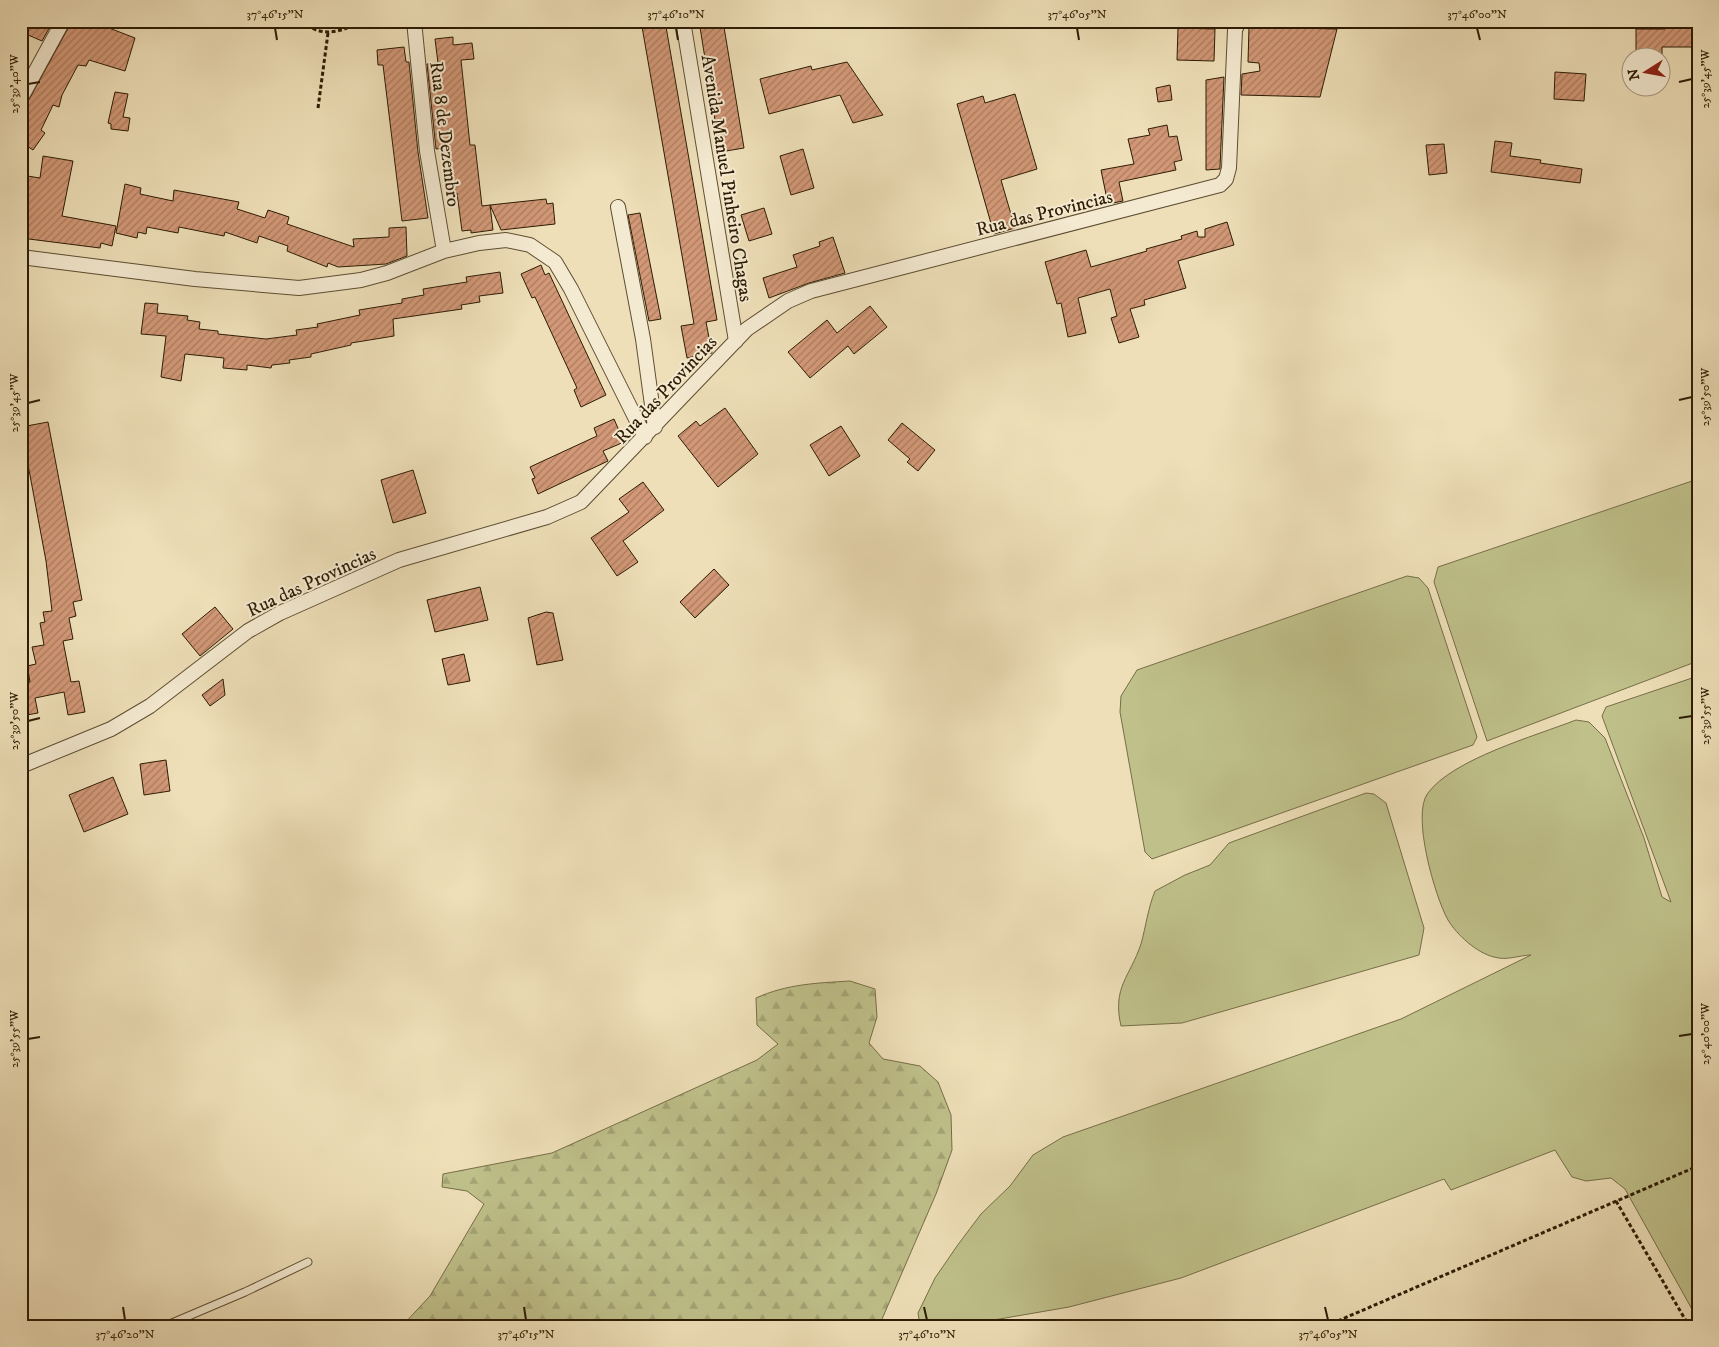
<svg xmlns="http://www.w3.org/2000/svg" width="1719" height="1347" viewBox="0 0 1719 1347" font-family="'IM FELL DW Pica',serif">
	<defs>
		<pattern id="forest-firs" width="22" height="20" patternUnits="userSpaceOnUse" patternTransform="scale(1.25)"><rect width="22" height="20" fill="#bfc08a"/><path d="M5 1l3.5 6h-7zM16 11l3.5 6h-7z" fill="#a4a475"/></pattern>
		<pattern id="building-hatch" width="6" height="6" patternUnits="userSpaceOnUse" patternTransform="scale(1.25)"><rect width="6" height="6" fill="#d29877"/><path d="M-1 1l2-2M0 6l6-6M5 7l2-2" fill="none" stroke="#ab7b5f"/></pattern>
	</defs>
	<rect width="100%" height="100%" fill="#eedfb8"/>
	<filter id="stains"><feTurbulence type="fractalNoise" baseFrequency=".004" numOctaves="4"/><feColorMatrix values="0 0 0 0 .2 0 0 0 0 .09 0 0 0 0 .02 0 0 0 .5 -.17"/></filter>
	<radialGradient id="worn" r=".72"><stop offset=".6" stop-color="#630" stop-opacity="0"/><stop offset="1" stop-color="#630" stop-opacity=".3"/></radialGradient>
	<path fill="#bfc08a" stroke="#766e47" d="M1698,479V661L1487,741L1434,582L1438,567Z
		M1407,576L1419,578L1428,588L1477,737L1473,745L1152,859L1145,852L1120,712L1121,696L1137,670Z
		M1698,676V1320L1625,1189L1611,1178L1586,1181L1572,1177L1555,1150L1451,1190L1444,1179L1181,1278L1069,1307L959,1326H920L918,1313L935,1278L957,1246L981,1214L1010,1186L1033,1155L1063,1137L1401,1019L1531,955C1520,955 1507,961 1494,957C1477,953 1457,935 1448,920C1435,897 1411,814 1428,793C1453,759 1535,736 1576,720L1589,722L1605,738L1644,838L1662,897L1671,902L1602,716L1606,707Z
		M1366,793L1374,794L1386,803L1424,928L1419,955L1182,1023L1121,1026C1112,987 1130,977 1141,944C1146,926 1148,908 1155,891L1185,875L1210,865L1229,843Z"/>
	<path fill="url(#forest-firs)" stroke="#766e47" d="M850,981L875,989L877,1017L869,1043L883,1059L920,1066L938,1082L951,1115L952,1150L936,1194L879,1326H402L430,1296L484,1204L467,1191L442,1187L443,1174L552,1153L757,1060L778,1044L757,1025L756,998C787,984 817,983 850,981Z"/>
	<path fill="url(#building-hatch)" stroke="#2d1c04" d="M26,21H53L42,41L21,32Z
		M72,21H91L135,38L125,71L89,60L86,66L78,65L62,95L59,107L53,105L41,130L45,133L33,150L21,142V120L26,105Z
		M641,21H665L717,320L706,322L712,353L687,358L681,326L694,324Z
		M699,21H723L744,148L720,152Z
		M1665,21H1698V47H1662V54H1636V29H1665Z
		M1249,27L1337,29L1320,97L1241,95L1242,74L1260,71L1259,63L1248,62Z
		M1178,28L1215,29L1214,61L1177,60Z
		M453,37V45L472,43L474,59L461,60L470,145H475L482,206L490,205L493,230L471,233V230L462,231L457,193L452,194L447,148L436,149L427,64L438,63L435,39Z
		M404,47L406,62H409L418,152L428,218L402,221L383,65H378L377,50Z
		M847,62L883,115L853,123L840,95L769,114L760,79L811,66L812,70Z
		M1555,72L1586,74L1584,101L1554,99Z
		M1224,77L1220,167V169L1206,170V80Z
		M1170,85L1172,100L1158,102L1156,88Z
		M115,92L128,94L123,117L130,118L128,131L111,129V124L108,123Z
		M1015,94L1037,169L1001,180L1015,228L994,234L957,104L983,96L985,103Z
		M1167,125L1169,137L1177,136L1182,160L1174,162L1176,170L1119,182L1123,201L1108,204L1101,170L1134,164L1128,139L1150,135L1148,129Z
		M1495,141L1512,143L1510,156L1541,160L1540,163L1582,169L1580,183L1491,172Z
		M1444,144L1447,173L1429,175L1426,145Z
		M803,149L814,188L791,195L780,156Z
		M43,156L73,161L62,216L116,226L112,246L101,243L100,248L21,238V175L40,178Z
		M125,184L141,188L140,194L173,201L174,190L239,202L237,209L265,218L268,210L289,217L287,224L354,247L353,239L389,237V228L406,227L407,256L386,264L338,267L328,263L327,267L287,251L288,246L259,236L257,243L225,232L224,236L179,227L178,233L147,227L146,234L138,232L137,238L116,233Z
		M546,199L547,204L553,203L555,224L501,230L490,205Z
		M764,208L772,234L749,241L741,215Z
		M640,213L661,319L649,321L628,215Z
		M1227,222L1234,245L1178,261L1186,288L1144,300L1145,305L1130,309L1139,337L1119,343L1111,318L1117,316L1110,289L1078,298L1086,333L1068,337L1061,303L1057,304L1045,262L1086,250L1091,267L1147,251L1146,249L1182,239L1181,236L1197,231L1198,237H1205V229Z
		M833,237L845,273L809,283L769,298L763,278L797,267L793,255L820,246L819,242Z
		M541,265L545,275L549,273L606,395L581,407L574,390L577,388L535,297L532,298L521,274Z
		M500,272L503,293L479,296L480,302L461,305L462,309L393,319L394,336L351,343V345L311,354V357L289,360L290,363L272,365L271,368L247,365V370L223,368L224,358L185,354L181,381L161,377L166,336L141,334L145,303L158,304L157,313L188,316L187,320L200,322L199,329L218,331V334L266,339L297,335L296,330L318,327L317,324L360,315L359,310L402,303V299L424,295L423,289L467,282L466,277Z
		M870,306L887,327L854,354L848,346L810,378L788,352L827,320L837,333Z
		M725,408L758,454L718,487L678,436L696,421L700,426Z
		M614,419L624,442L603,451L608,461L538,494L532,479L535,478L530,467L597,436L594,428Z
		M48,422L82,600L73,602L76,616L69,618L73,639L63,641L71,682L79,681L85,712L68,715L64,692L35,698L38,713L21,716V684L30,682L27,666L36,664L32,647L44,645L40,623L45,622L43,612L52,611L46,561L21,427Z
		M902,423L935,450L918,471L907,462L910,459L888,440Z
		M841,426L860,456L829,476L810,445Z
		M413,470L426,513L393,523L381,480Z
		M643,482L664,510L623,541L638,562L617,576L591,538L629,512L619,499Z
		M714,569L729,585L695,618L680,602Z
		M480,587L488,620L435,632L427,600Z
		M215,607L233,629L200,656L182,634Z
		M546,612L553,613L563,660L537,665L528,618Z
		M464,654L470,681L448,685L442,659Z
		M223,679L225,695L210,706L202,695Z
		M166,760L170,791L144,795L140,764Z
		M113,777L128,814L84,832L69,795Z"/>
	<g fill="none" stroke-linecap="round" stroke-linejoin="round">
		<g stroke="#5d4d31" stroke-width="9">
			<path id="lane" d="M165,1326L245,1292L308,1262"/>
		</g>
		<g stroke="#5d4d31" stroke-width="16">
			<path id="street" d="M414,21L427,151L444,251
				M683,21L736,341
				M21,98L63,21
				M618,207L643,339L655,427
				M21,257L195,279L299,288L361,280L387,273L444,251L479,243L506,240L530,245L555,262L571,289L645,437
				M21,766L111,729L150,706L248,631L280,613L399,560L547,517L581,502L747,329L788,301L811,291L1220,185L1226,179L1229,168L1235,30L1239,21"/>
		</g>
		<path stroke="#2d1c04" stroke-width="3" stroke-dasharray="4 2.5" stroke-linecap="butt" d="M302,21C320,38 341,33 361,21
			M318,108L328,33
			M1616,1201L1689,1326
			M1326,1326L1698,1166"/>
		<use href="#lane" stroke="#f4ead1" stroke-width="7"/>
		<use href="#street" stroke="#f4ead1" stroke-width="14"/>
	</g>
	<path fill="none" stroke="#2d1c04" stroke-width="2" d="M275,28L277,40M676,28L678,40M1077,28L1079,40M1477,28L1480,40M1679,82L1692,79M28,84L40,82M1679,400L1692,397M28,403L40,400M1679,718L1692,716M28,721L40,718M1679,1036L1692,1034M28,1039L40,1037M123,1307L125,1320M524,1307L526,1320M924,1307L927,1320M1325,1307L1328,1320"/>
	<g text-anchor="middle" stroke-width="4" stroke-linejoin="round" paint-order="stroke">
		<g font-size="19" fill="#2d1c04" stroke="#f4ead1">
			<text transform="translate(446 134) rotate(83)" y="7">Rua 8 de Dezembro</text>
			<text transform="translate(728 178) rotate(81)" y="7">Avenida Manuel Pinheiro Chagas</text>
			<text transform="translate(1044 212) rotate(-14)" y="7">Rua das Provincias</text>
			<text transform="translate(665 389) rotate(-47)" y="7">Rua das Provincias</text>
			<text transform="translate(311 581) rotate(-25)" y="7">Rua das Provincias</text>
		</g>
	</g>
	<rect width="1719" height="1347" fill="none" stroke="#eedfb8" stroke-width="55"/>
	<g transform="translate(1646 72) rotate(259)"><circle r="24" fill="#f4ead1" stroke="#a4987f"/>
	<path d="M0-4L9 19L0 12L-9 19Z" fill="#8f2418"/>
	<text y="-8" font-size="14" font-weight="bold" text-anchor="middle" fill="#2d1c04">N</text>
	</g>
	<rect x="28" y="28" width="1664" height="1292" fill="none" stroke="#2d1c04" stroke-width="2"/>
	<g font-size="12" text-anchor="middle" fill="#2d1c04">
		<text x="275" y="18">37°46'15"N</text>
		<text x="676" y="18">37°46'10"N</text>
		<text x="1077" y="18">37°46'05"N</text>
		<text x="1477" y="18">37°46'00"N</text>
		<text transform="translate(1705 79) rotate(-90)" y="4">25°39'45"W</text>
		<text transform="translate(14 84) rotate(-90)" y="4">25°39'40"W</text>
		<text transform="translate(1705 397) rotate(-90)" y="4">25°39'50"W</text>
		<text transform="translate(14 403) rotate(-90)" y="4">25°39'45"W</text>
		<text transform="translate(1705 716) rotate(-90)" y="4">25°39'55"W</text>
		<text transform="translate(14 721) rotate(-90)" y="4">25°39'50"W</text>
		<text transform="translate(1705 1034) rotate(-90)" y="4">25°40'00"W</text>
		<text transform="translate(14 1039) rotate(-90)" y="4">25°39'55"W</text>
		<text x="125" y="1338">37°46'20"N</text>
		<text x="526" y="1338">37°46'15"N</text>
		<text x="927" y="1338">37°46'10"N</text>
		<text x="1328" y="1338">37°46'05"N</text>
	</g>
	<rect width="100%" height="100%" filter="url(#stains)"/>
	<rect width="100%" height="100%" fill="url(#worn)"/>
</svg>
